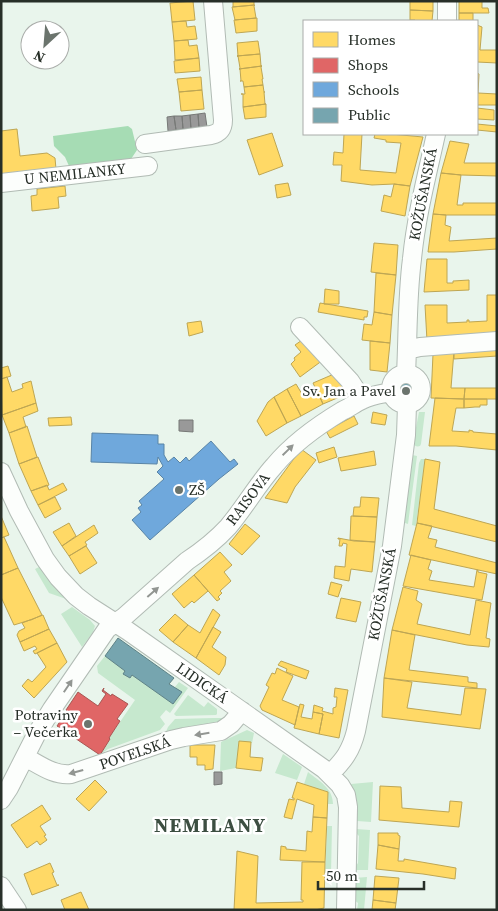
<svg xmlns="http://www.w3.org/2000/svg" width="498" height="911" viewBox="0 0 498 911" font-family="'Source Serif 4',serif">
	<rect width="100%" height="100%" fill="#e9f5ec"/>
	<path fill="#c6e8ce" d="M419,412H425L421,444L420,446C417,447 414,446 413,443Z
		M412,455L417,456L408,524L402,522Z
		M421,459H425L416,526L412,525L419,463Z
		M41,566L53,583L69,600L49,593L35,569Z
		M72,607L90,620L95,626L93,632L82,647L61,614Z
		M105,656L125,671L124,674L130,678L132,675L173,704L181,693L175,687L179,682L188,688L170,713L166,710L160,717L165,724L160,730L108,749L101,754L110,740L109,738L135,700L98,673L97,666Z
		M188,695L204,707L208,702L217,709V714L216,715L176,716L174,714Z
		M213,718H221L224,719L222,723L165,734L168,727L175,719Z
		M247,730L254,733L252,743L239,742L236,768L220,771L221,742Z
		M283,754L302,767L297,780L275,773Z
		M308,772C319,781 333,788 333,804H328V792L304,784Z
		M373,782L371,822L357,821C357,808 357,796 351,784Z
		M327,826H332L331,874H325Z
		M356,829L370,830L368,870H357L354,869L358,863L359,836L355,832Z
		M367,877L364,910H357L358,903L353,899L354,878Z"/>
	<path fill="#a6dcb4" d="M128,126L132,129L137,150L131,159L69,166L65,157L54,146L53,136Z"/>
	<path fill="#ffd966" stroke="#bea653" d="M193,1L195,20L172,22L170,3Z
		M233,1H254V5L233,7Z
		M410,1H433V11L410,10Z
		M459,1H482V8H488L489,13H459Z
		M255,5L254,6L256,18L235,20L232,7Z
		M410,10L433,11L432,21H415V20H410Z
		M459,13H473V21H459Z
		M257,18V31L236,33L234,20Z
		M186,21L187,27L195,26L197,39L174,41L172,22Z
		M477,25L482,27L480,50H497V63L477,62Z
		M188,40L189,46L197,45L199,58L175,60L174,41Z
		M258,41L260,54L237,56H238L237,43Z
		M260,54L261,66H262L239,69L240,68L238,56H237Z
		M199,58L200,71L175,73L174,61Z
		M262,66L261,67L263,79H262L263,85L244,87L243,81H240H241L240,69H239Z
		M477,73L479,74L478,93L497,94V105H477Z
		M201,77L202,90L179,92L177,79Z
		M263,85L264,92H265H264L265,104H266L243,107V94H241H245L244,87Z
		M202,90L204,109L181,111L179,92Z
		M266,104V117L245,119L243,107Z
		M477,108L494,110V120L477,119Z
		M477,124L497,126V132L477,130Z
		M17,129L20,156L47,153L55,158L56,169L1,175V131Z
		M272,133L283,166L259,175L247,140Z
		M344,134H362L360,170L396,173L401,143L386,142V140L374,138L375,134H391L423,137L410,186L394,184L372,185L341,181L342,165H333L334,152L343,153Z
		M450,141L469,144L464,163H497V176L461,175L441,173Z
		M441,173L461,175L457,205H463V203H497V215H446L433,214Z
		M288,183L291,195L277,198L275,185Z
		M394,184L410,186L405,216L381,211L384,195L391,197Z
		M65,186L66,196L58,197L59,208L32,211L31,196L37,195V189Z
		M433,214L446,215L445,225L451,227L449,241L497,238V249L454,252H428Z
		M374,243L398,245L396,275L371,272Z
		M427,259H447V283H453V281L469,280V290L424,292Z
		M376,273L396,275L392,315L374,312Z
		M325,289L339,291V304H324Z
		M487,295H497V334L427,341L425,305H447V323L467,322V320H469V322L487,321Z
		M320,303L368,311L367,317H364V320L318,312Z
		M374,312L392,315L390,343L362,340L364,324L372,325Z
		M201,321L203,332L189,336L187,323Z
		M305,338L323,360L300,377L291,364L295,360L294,358L301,352L295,345Z
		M370,341L390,343L387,372L370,370Z
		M497,347V356L454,359V351Z
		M454,351L451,388H465L464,399L431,398L433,354Z
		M8,366L11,376L1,379V368Z
		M334,374L349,393L323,404L313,383Z
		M7,377L12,392L23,388L22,384L31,381L36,403L2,415L1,379Z
		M296,384L302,394L316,388L323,404L301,416L287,389Z
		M465,388H497V399H464Z
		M287,389L301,416L287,423L274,397L279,394Z
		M274,397L287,423L266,436L257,421L268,402Z
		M435,398L464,399V408H456L452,431L469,432V430L473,431V432L497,434V450L456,446H429Z
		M464,399H487V405H480V407H475L464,408Z
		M36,403L38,411L23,417L26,427L9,433L2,415Z
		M373,412L387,415L385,425L371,423Z
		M354,416L358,424L330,438L326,431Z
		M71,417L72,425L49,426L48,418Z
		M27,426L37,457L19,464L9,433Z
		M334,447L337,457L319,463L316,453Z
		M301,449L316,460L295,487L287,503L265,498Z
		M374,451L376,465L341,471L338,458Z
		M38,457L49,485L31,491L19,464Z
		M425,459L440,462L434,509L497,526V542L417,523Z
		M63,483L67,490L38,505L31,491L47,485L49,490Z
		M55,497L61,509L45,518L38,505Z
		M361,497L379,498L377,517L353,516L354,507H360Z
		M1,516L9,535L1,538Z
		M351,516L377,517L375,542L350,540Z
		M69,523L76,536L62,546L53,532Z
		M417,523L432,526L428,538L437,540L435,547L497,563V574L409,555Z
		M245,524L260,536L242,555L229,544Z
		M94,525L98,533L85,542L87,545L69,556L62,546Z
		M4,537L18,568L1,575V538Z
		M338,538L354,541L375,542L372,572L351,569L349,581L334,578L335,566L345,567L347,544L343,543L342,546H339L340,539H338Z
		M86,546L97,563L80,574L69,556Z
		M220,552L232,565L224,572L231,581L220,591L222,593L218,597L220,599L217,601L194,575Z
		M411,555L431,560L428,569L432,571L429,580L474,587L477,570H478V572L487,574L482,600L403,586Z
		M18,568L42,615L31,620H30L14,625L1,597V575Z
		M194,575L208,591L194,603L192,601L184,608L172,594Z
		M331,582L342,585L338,597L328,594Z
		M403,587L418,591L416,600L422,604L417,624L470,635L476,600L491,603L486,638L490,639L489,647L467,645L392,630Z
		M341,598L361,602L356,622L336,618Z
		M213,609L220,615L196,658L173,642L188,625L200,633Z
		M175,614L188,625L173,642L159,630Z
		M43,615L49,629L20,642L17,635L19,631L25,628L22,623Z
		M213,627L221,632L212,647L226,657L225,665L219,675L196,658Z
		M49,629L57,643L35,654L33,651L37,649L35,646L24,651L20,642Z
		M392,630L415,635L409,670L468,677V682L477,683V688L384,678Z
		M57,643L67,662L34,698L22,686L28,679L32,682L46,667L37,653Z
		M281,661L309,671L306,679L286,672L287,669L278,665Z
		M277,668L293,676L282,700L299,707L295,725L262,710L260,706L269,687L266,685L272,673L275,674Z
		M384,678L412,682L407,708L461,715L465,688L486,689L480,729L382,717Z
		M335,688L348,690L339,738L319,734L323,714L313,712L314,705L323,708L322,711L333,714V708L336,707L337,697H334Z
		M300,704L304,705L301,717L312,719L313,712L323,714L319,734L294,728Z
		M239,741L251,742L250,757L263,758L261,771L236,768Z
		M190,745H215L213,769L205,770V765H197V757H190Z
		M95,780L107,792L89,811L76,799Z
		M297,782L328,792L327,818L313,817L314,805L297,799L292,819L284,817L289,799L294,800V798H292Z
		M380,786L401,787L402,808L449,812L450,801L462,802L459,827L379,820Z
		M42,805L51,819L40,826L46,835L44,836L47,840L40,845L37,841L27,848L11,825Z
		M313,817L327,818L325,862L280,860L281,846L286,847V849L306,851L307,831L312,832Z
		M378,833H398V835L400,836L399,849L378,845Z
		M378,845L399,849L398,861H404V859L456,868L455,879L423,874L376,869Z
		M237,851L258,856L256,903L303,902V900H301L302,862H325L324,908L315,910H234Z
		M50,863L54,872L52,873L57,885H59L32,895L24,874Z
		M375,876L399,878L396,903L373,900Z
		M81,892L89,910H65L61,900Z
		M373,900L396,903L395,910H372Z"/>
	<path fill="#e06666" stroke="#a85653" d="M104,688L103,690L111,696L112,694L128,704L117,719L120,721L109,738L110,739L100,755L57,726L67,711L66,710L78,692L98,706L106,694L102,691Z"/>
	<path fill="#6fa8dc" stroke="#5984a6" d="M92,433L158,435V444H164V455L168,462L174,457L180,463L186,457L189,461L211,441L230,462L234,459L238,464L219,479L150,540L132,520L141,512L138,508L142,505L139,501L164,479L157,472L163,466L158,457L157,464L91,462Z"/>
	<path fill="#76a5af" stroke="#5e8286" d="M410,379L414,385L413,398H400L399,396L400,384L401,381Z
		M118,638L174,678L169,684L182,692L173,704L132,675L130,678L123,674L125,671L105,656Z"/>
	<path fill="#999" stroke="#777977" d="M205,113L207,127L199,128L198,114Z
		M198,114L199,128L191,129L190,115Z
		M190,115L191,129H183L182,116Z
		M174,116H182L183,129L176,130Z
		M174,116L176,130L168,131L167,117Z
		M179,420H193V432L179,431Z
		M214,772H222V784L214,785Z"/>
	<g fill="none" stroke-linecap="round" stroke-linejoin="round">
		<g stroke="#b1bbb4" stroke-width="20">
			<path id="minor" d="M447,21V1
				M145,144L211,135C220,133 223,129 223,120L213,1
				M1,183L148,166
				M300,327L350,381L362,399
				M407,350L420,347L497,341
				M406,374C408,336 407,297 412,259C416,217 427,175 436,134
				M391 389a15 15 0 1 1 30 0a15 15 0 1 1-30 0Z
				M1,472L19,511L45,559L58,577L76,596L89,606L128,631L324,769L340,785L346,795L348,807L346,910
				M25,757C40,765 54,776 71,774L171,740L184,737L221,731L231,724L242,711
				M330,774C344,760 351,751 356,731L392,546L406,435L407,405
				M1,800L9,788L36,735L52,709L107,629L115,623L124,617L187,561C202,551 216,540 228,527C245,507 257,485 274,466C293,443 317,426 342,411C349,408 355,403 362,400C371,395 381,394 391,392
				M1,886L17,910"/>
		</g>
		<use href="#minor" stroke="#fcfefc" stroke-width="18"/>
	</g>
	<defs><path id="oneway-solid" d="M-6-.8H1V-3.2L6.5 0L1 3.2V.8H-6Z" transform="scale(1.25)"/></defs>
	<g fill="#929692">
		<use href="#oneway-solid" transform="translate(288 450) rotate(-44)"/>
		<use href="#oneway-solid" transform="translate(153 592) rotate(-41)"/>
		<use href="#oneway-solid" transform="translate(68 686) rotate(-56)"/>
		<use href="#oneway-solid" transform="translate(202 734) rotate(171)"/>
		<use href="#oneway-solid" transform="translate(76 772) rotate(165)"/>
	</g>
	<g fill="#6b746d" stroke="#fff" stroke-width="2">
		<circle cx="406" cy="391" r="5"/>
		<circle cx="179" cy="490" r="5"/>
		<circle cx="88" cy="724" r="5"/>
	</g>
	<g text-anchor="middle" stroke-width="5" stroke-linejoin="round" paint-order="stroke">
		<g font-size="15" fill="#272f28" stroke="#fff">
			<text transform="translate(75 174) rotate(-6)" y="5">U NEMILANKY</text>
			<text transform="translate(423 194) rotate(-79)" y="5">KOŽUŠANSKÁ</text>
			<text transform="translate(248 499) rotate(-53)" y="5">RAISOVA</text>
			<text transform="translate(382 594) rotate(-79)" y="5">KOŽUŠANSKÁ</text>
			<text transform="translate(202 683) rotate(35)" y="5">LIDICKÁ</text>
			<text transform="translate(135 753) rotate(-19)" y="5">POVELSKÁ</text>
		</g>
		<g font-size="15" fill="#272f28" stroke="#fff" text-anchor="end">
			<text x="396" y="396">Sv. Jan a Pavel</text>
			<text x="189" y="495" text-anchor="start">ZŠ</text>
			<text x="78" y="720">Potraviny<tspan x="78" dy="17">– Večerka</tspan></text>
		</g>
		<g font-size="20" font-weight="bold" letter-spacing="1" fill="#3c4e41" stroke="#fff">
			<text x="210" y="832">NEMILANY</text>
		</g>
	</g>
	<rect width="498" height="911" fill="none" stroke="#272f28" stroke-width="5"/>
	<rect x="303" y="20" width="175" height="115" fill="#ffffff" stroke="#a9aca9"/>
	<rect x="313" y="32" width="25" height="15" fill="#ffd966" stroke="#a9aca9"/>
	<text x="348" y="45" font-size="15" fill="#272f28">Homes</text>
	<rect x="313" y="58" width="25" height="15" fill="#e06666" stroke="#a9aca9"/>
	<text x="348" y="70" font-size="15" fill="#272f28">Shops</text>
	<rect x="313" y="82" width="25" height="15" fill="#6fa8dc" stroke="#a9aca9"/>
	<text x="348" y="95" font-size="15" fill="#272f28">Schools</text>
	<rect x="313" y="108" width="25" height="15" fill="#76a5af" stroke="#a9aca9"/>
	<text x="348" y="120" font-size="15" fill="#272f28">Public</text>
	<g transform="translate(45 45) rotate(206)"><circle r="24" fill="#ffffff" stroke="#a9aca9"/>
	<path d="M0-4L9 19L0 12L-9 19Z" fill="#6b746d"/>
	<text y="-8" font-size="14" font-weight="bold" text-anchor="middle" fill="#272f28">N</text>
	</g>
	<path d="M318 881v8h106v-8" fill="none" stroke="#272f28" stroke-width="2.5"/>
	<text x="326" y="881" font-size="15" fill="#272f28" stroke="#ffffff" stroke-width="4" paint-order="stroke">50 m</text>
</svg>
